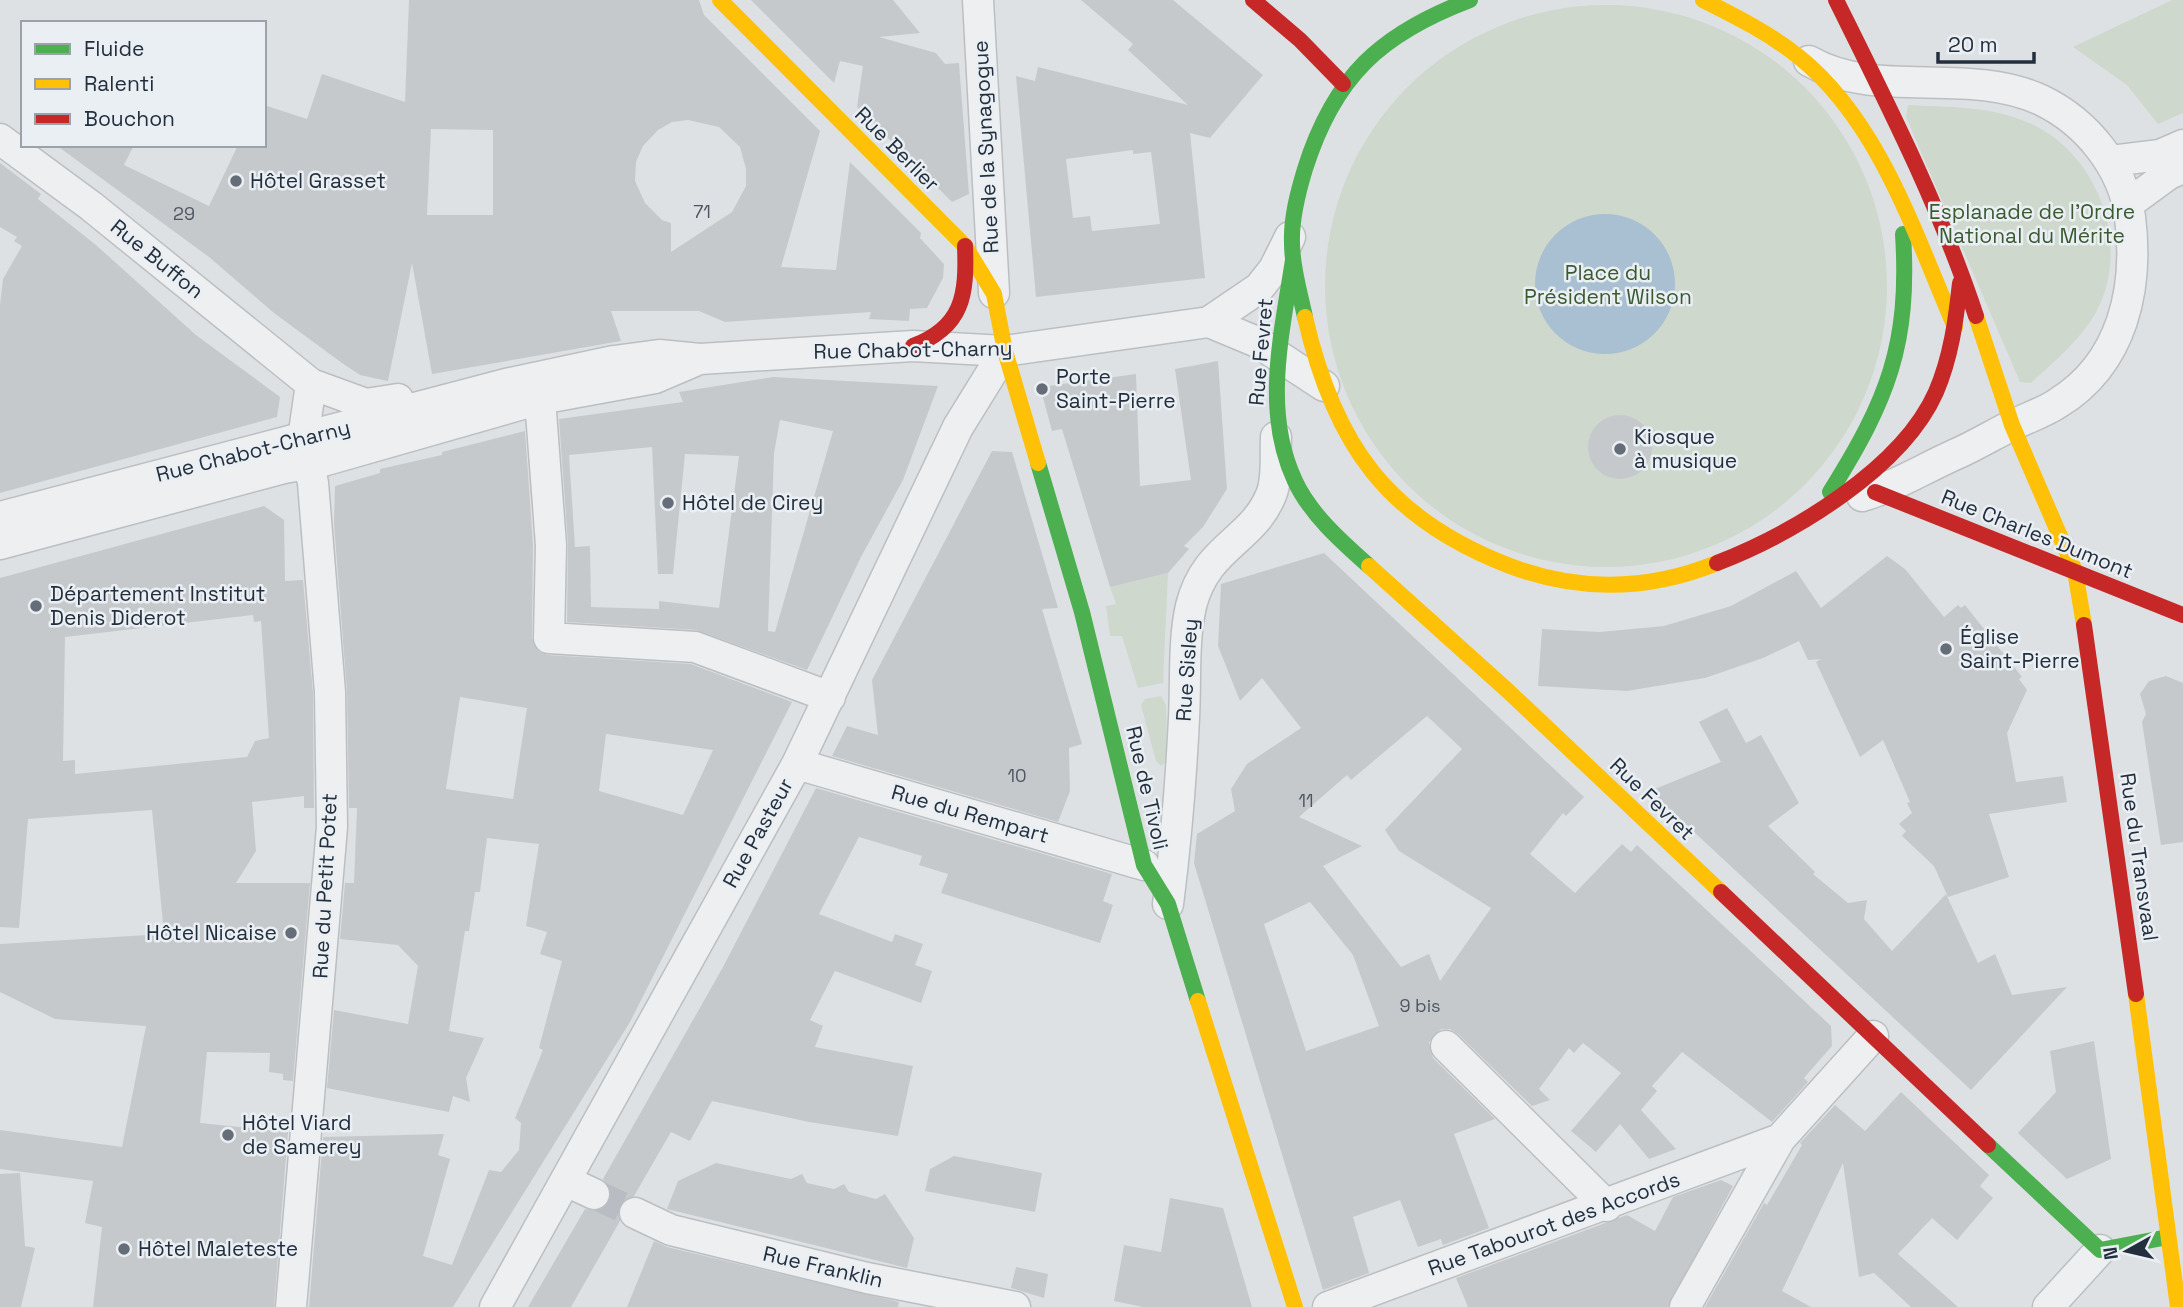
<svg xmlns="http://www.w3.org/2000/svg" width="2183" height="1307" viewBox="0 0 2183 1307" font-family="'Space Grotesk',sans-serif">
	<rect width="100%" height="100%" fill="#dee1e4"/>
	<path fill="#cfd8cd" d="M2172,0H2183V113L2158,124L2127,85L2073,47Z
		M1325 286a281 281 0 1 1 562 0a281 281 0 1 1-562 0Z
		M1908,105C1948,107 1992,106 2029,123C2101,154 2136,255 2090,322C2074,345 2052,364 2031,383L2020,382L1906,117Z
		M1168,573L1163,683L1138,688L1122,636H1110L1106,606L1116,604L1110,587Z
		M1161,696L1166,705L1167,761L1161,766L1156,761L1141,705L1145,699Z"/>
	<path fill="#a9c0d2" d="M1535 284a70 70 0 1 1 140 0a70 70 0 1 1-140 0Z"/>
	<path fill="#c6c9cc" fill-rule="evenodd" d="M409,0H699L704,15L820,131L781,267L836,270L850,162L921,233L920,238L944,264L943,278L927,308L910,309L909,321L869,319L871,312L725,322L699,311H611L621,341L432,374L412,263L388,381L360,375L342,363L274,313L209,257L56,145H134L124,165L209,206L238,145H264V105L307,119L322,74L405,102ZM688,120L719,127L740,147L746,169V186L732,212L671,252V223L662,220L645,203L635,181L636,162L643,146L658,130L672,122ZM431,129L493,130V215H427Z
		M751,0H893L920,33L879,37L936,53L945,64L959,63L969,194L952,202L857,107L863,66L840,61L834,83Z
		M1081,0H1173L1263,75L1210,138L1190,133L1205,278L1036,297L1016,76L1035,81L1038,67L1188,105L1128,50L1133,44ZM1133,150V154L1151,152L1160,224L1092,231L1090,216L1073,218L1066,159Z
		M0,163L41,194L38,199L96,245L196,335L280,397L277,417L0,493V305L3,279L22,246L14,241L17,237L0,227Z
		M1218,361L1227,489L1203,527L1184,546L1189,549L1168,573L1110,587L1062,429L1052,431L1042,394H1049L1048,386L1136,374L1140,486L1191,480L1175,369Z
		M773,377L938,386L903,480L861,557L807,670L696,630L567,622L568,544L559,419L683,402L679,392ZM780,420L833,431L775,632L768,631L774,453ZM652,447L658,574H673L685,454L739,456L719,608L659,601V609L591,607L590,546L575,547L569,455Z
		M1588 447a32 32 0 1 1 64 0a32 32 0 1 1-64 0Z
		M525,431L533,545L532,638L539,652L548,655L691,664L792,702L630,1022L453,1307H309L323,1137L444,1134L438,1155L450,1159L423,1256L452,1265L489,1170L501,1172L519,1150L521,1123L515,1118L543,1050L539,1048L562,961L540,954L547,932L526,926L539,844L487,838L480,892H475L469,931H465L449,1031L484,1038L466,1078L470,1102L453,1096L449,1112L327,1088L334,1010L408,1024L418,966L398,945L340,939L345,883H354L357,808H349L347,692L334,524L335,486L380,473V469L442,455V452ZM460,697L527,708L513,799L446,789ZM606,734L713,750L683,815L599,791Z
		M992,451L1012,452L1058,608L1042,609L1082,744L1069,748L1070,791L1058,822L832,756L847,726L878,735L872,680Z
		M264,506L284,520L285,581L303,580L313,693L314,808H304V796L252,802L256,851L236,883H310L293,1081L283,1080V1074L269,1072L270,1053L207,1052L200,1123L288,1132L274,1307H93L102,1227L85,1223L93,1181L0,1169V1130L122,1147L146,1026L55,1019L0,992V944L164,934L152,810L28,819L19,928L0,927V578ZM253,615L254,622L261,621L269,738L255,741L247,757L75,774V760L63,761L65,637Z
		M1324,553L1584,797L1566,816L1563,813L1530,854L1575,893L1622,844L1631,852L1637,845L1831,1026L1832,1046L1804,1078L1808,1082L1772,1122L1682,1052L1652,1086L1657,1091L1641,1110L1676,1149L1649,1159L1620,1124L1596,1152L1571,1131L1621,1073L1583,1043L1574,1053L1569,1048L1539,1089L1550,1100L1532,1106L1458,1034L1450,1029H1441L1429,1042L1433,1058L1495,1119L1454,1134L1489,1228L1443,1245L1441,1239L1418,1247L1400,1200L1353,1217L1369,1273L1323,1290L1194,863L1197,834L1235,811L1231,789L1247,764L1301,728L1262,678L1240,701L1218,646L1221,584ZM1427,716L1462,749L1385,830L1399,851L1491,908L1440,981L1429,954L1401,967L1323,866L1362,846L1299,817L1347,775L1351,780ZM1310,902L1353,955L1379,1026L1306,1051L1264,924Z
		M1887,556L1905,569L1944,617L1958,605L1961,608L1965,605L2022,677L2019,679L2027,690L2007,733L2016,782L2063,776L2067,802L1989,814L2009,877L1948,897L1934,866L1902,836L1906,831L1899,824L1912,813L1907,803L1910,802L1883,740L1860,757L1816,662L1821,659L1808,660L1799,641L1763,658L1705,678L1627,691L1538,686L1542,629L1600,632L1664,626L1731,606L1796,571L1821,608Z
		M2166,676L2183,683V842L2161,845L2142,722L2146,714L2140,694L2149,681Z
		M1727,708L1746,743L1761,735L1799,803L1768,826L1815,872L1813,874L1848,903L1867,900L1864,919L1892,951L1946,894L1978,963L1995,954L2012,995L2067,987L1971,1090L1650,791L1721,762L1699,722Z
		M816,788L1112,874L1103,901L1113,905L1100,943L941,893L948,874L919,865L922,856L859,837L819,914L892,942L895,934L923,944L915,965L932,971L921,1003L835,971L810,1020L823,1026L815,1047L913,1066L898,1136L809,1122L712,1101L690,1141L671,1132L634,1196L620,1205V1221L571,1307H528L585,1209L596,1211L610,1202L611,1192L603,1179L723,967Z
		M2094,1041L2111,1159L2067,1179L2018,1133L2056,1092L2050,1051Z
		M1901,1092L1989,1175L1980,1186L1993,1198L1957,1240L1932,1218L1898,1254L1958,1307H1911L1874,1273L1859,1277L1843,1163L1782,1291L1811,1307H1705L1764,1203L1767,1205L1802,1145L1800,1143L1835,1105L1865,1131Z
		M954,1156L1042,1173L1035,1212L925,1191L930,1169Z
		M716,1163L791,1179L802,1174L807,1183L834,1189L844,1184L849,1192L876,1199L885,1194L914,1238L907,1268L667,1209L678,1181Z
		M20,1173L25,1246L35,1248L21,1307H0V1174Z
		M1721,1180L1733,1186L1668,1307H1468L1456,1278L1627,1215L1655,1231L1673,1197Z
		M1170,1198L1223,1208L1252,1307H1143L1114,1301L1124,1245L1161,1252Z
		M654,1241L667,1247L899,1302L898,1307H627Z
		M1016,1267L1048,1274L1044,1298L1011,1288Z"/>
	<g fill="none" stroke-linecap="round" stroke-linejoin="round">
		<path stroke="#b9bdc3" stroke-width="30" stroke-dasharray="30 15" stroke-linecap="butt" d="M594,1194L635,1213"/>
		<g stroke="#bcbfc2" stroke-width="33">
			<path id="street" d="M978,0L994,293
				M1809,61C1876,100 1968,66 2041,100C2087,122 2123,167 2130,217C2139,288 2123,363 2058,403C2045,412 2029,417 2015,424C1994,434 1975,446 1954,455C1923,469 1894,487 1862,496
				M0,139L91,206L311,384L366,404L398,399
				M2111,161L2160,155L2183,145
				M2128,204L2169,174L2183,168
				M1209,322L1257,342L1324,386
				M540,399L551,545L549,638L695,647L830,697
				M0,517L506,384L614,361L659,355L700,359L913,346L1005,351L1209,322L1259,288L1274,269L1290,237
				M0,544L284,468L323,461L540,399L655,378L697,360
				M797,764L1144,865
				M1168,904C1176,842 1181,780 1184,718C1186,681 1183,641 1191,606C1206,546 1252,542 1271,495C1278,479 1275,454 1276,437
				M1446,1046L1607,1206
				M566,1181L594,1194
				M635,1213L671,1230L867,1278L1015,1307
				M291,1307L332,827L330,692L313,483L303,439L311,384
				M495,1307L797,764L958,427L1005,351
				M1328,1307L1780,1139
				M1685,1307L1780,1139L1873,1036
				M2048,1307L2100,1250"/>
		</g>
		<use href="#street" stroke="#edeff1" stroke-width="30"/>
		<path stroke="#4caf50" stroke-width="16" d="M1293,260C1282,333 1262,411 1295,481C1310,514 1342,542 1369,566
			M1305,317C1300,293 1292,268 1292,243C1291,218 1298,192 1305,169C1334,77 1380,34 1470,0
			M1038,463L1082,612L1144,865L1168,904L1198,1001
			M1830,492C1888,399 1910,345 1903,234
			M1988,1145L2100,1250L2168,1237"/>
		<path stroke="#ffc107" stroke-width="16" d="M720,0L965,246L994,294L1005,351L1038,463
			M1703,0C1737,17 1769,33 1799,57C1880,122 1915,235 1955,327
			M1976,316L2012,425L2075,571L2084,625
			M1305,317C1334,444 1387,519 1510,566C1579,592 1648,591 1717,563
			M1369,566L1508,691L1721,892
			M2136,994L2178,1307
			M1198,1001L1295,1307"/>
		<path stroke="#c62828" stroke-width="16" d="M1253,0L1300,40L1343,84
			M1836,0C1887,103 1940,207 1976,316
			M913,346C963,327 967,295 965,246
			M1875,492L2183,615
			M1717,563C1792,534 1902,469 1936,392C1951,357 1956,320 1960,283
			M2084,625L2136,994
			M1721,892L1988,1145"/>
	</g>
	<g fill="#656d78" stroke="#eaeff4" stroke-width="2.5">
		<circle cx="236" cy="181" r="7"/>
		<circle cx="1042" cy="389" r="7"/>
		<circle cx="1620" cy="449" r="7"/>
		<circle cx="668" cy="503" r="7"/>
		<circle cx="36" cy="606" r="7"/>
		<circle cx="1946" cy="649" r="7"/>
		<circle cx="291" cy="933" r="7"/>
		<circle cx="228" cy="1135" r="7"/>
		<circle cx="124" cy="1249" r="7"/>
	</g>
	<g text-anchor="middle" stroke-width="5" stroke-linejoin="round" paint-order="stroke">
		<g font-size="18" fill="#4d5662">
			<text x="702" y="218">71</text>
			<text x="184" y="220">29</text>
			<text x="1017" y="782">10</text>
			<text x="1306" y="807">11</text>
			<text x="1420" y="1012">9 bis</text>
		</g>
		<g font-size="21" fill="#242f3e" stroke="#eaeff4">
			<text transform="translate(986 147) rotate(-93)" y="7">Rue de la Synagogue</text>
			<text transform="translate(897 149) rotate(45)" y="7">Rue Berlier</text>
			<text transform="translate(157 259) rotate(39)" y="7">Rue Buffon</text>
			<text transform="translate(913 350) rotate(-1)" y="7">Rue Chabot-Charny</text>
			<text transform="translate(1261 352) rotate(-85)" y="7">Rue Fevret</text>
			<text transform="translate(253 451) rotate(-14)" y="7">Rue Chabot-Charny</text>
			<text transform="translate(2037 534) rotate(22)" y="7">Rue Charles Dumont</text>
			<text transform="translate(1187 670) rotate(-86)" y="7">Rue Sisley</text>
			<text transform="translate(1147 788) rotate(77)" y="7">Rue de Tivoli</text>
			<text transform="translate(1652 799) rotate(44)" y="7">Rue Fevret</text>
			<text transform="translate(970 814) rotate(16)" y="7">Rue du Rempart</text>
			<text transform="translate(758 833) rotate(-61)" y="7">Rue Pasteur</text>
			<text transform="translate(2139 857) rotate(82)" y="7">Rue du Transvaal</text>
			<text transform="translate(325 886) rotate(-87)" y="7">Rue du Petit Potet</text>
			<text transform="translate(1554 1224) rotate(-20)" y="7">Rue Tabourot des Accords</text>
			<text transform="translate(823 1267) rotate(13)" y="7">Rue Franklin</text>
		</g>
		<g font-size="21" fill="#242f3e" stroke="#eaeff4" text-anchor="start">
			<text x="250" y="188">Hôtel Grasset</text>
			<text x="1056" y="384">Porte<tspan x="1056" dy="24">Saint-Pierre</tspan></text>
			<text x="1634" y="444">Kiosque<tspan x="1634" dy="24">à musique</tspan></text>
			<text x="682" y="510">Hôtel de Cirey</text>
			<text x="50" y="601">Département Institut<tspan x="50" dy="24">Denis Diderot</tspan></text>
			<text x="1960" y="644">Église<tspan x="1960" dy="24">Saint-Pierre</tspan></text>
			<text x="277" y="940" text-anchor="end">Hôtel Nicaise</text>
			<text x="242" y="1130">Hôtel Viard<tspan x="242" dy="24">de Samerey</tspan></text>
			<text x="138" y="1256">Hôtel Maleteste</text>
		</g>
		<g font-size="21" fill="#3b5a30" stroke="#eaeff4">
			<text x="2032" y="219">Esplanade de l'Ordre<tspan x="2032" dy="24">National du Mérite</tspan></text>
			<text x="1608" y="280">Place du<tspan x="1608" dy="24">Président Wilson</tspan></text>
		</g>
	</g>
	<rect x="21" y="21" width="245" height="126" fill="#eaeff4" stroke="#9ba2ab" stroke-width="2"/>
	<rect x="35" y="44" width="35" height="10" fill="#4caf50" stroke="#9ba2ab" stroke-width="2"/>
	<text x="84" y="56" font-size="21" fill="#242f3e">Fluide</text>
	<rect x="35" y="79" width="35" height="10" fill="#ffc107" stroke="#9ba2ab" stroke-width="2"/>
	<text x="84" y="91" font-size="21" fill="#242f3e">Ralenti</text>
	<rect x="35" y="114" width="35" height="10" fill="#c62828" stroke="#9ba2ab" stroke-width="2"/>
	<text x="84" y="126" font-size="21" fill="#242f3e">Bouchon</text>
	<g transform="translate(2127 1251) rotate(262)" stroke="#eaeff4" stroke-width="5" paint-order="stroke">
	<path d="M0-5L12 26L0 18L-12 26Z" fill="#242f3e"/>
	<text y="-10" font-size="19" font-weight="bold" text-anchor="middle" fill="#242f3e">N</text>
	</g>
	<path d="M1938 52v10h96v-10" fill="none" stroke="#242f3e" stroke-width="3.5"/>
	<text x="1948" y="52" font-size="21" fill="#242f3e" stroke="#eaeff4" stroke-width="5" paint-order="stroke">20 m</text>
</svg>
